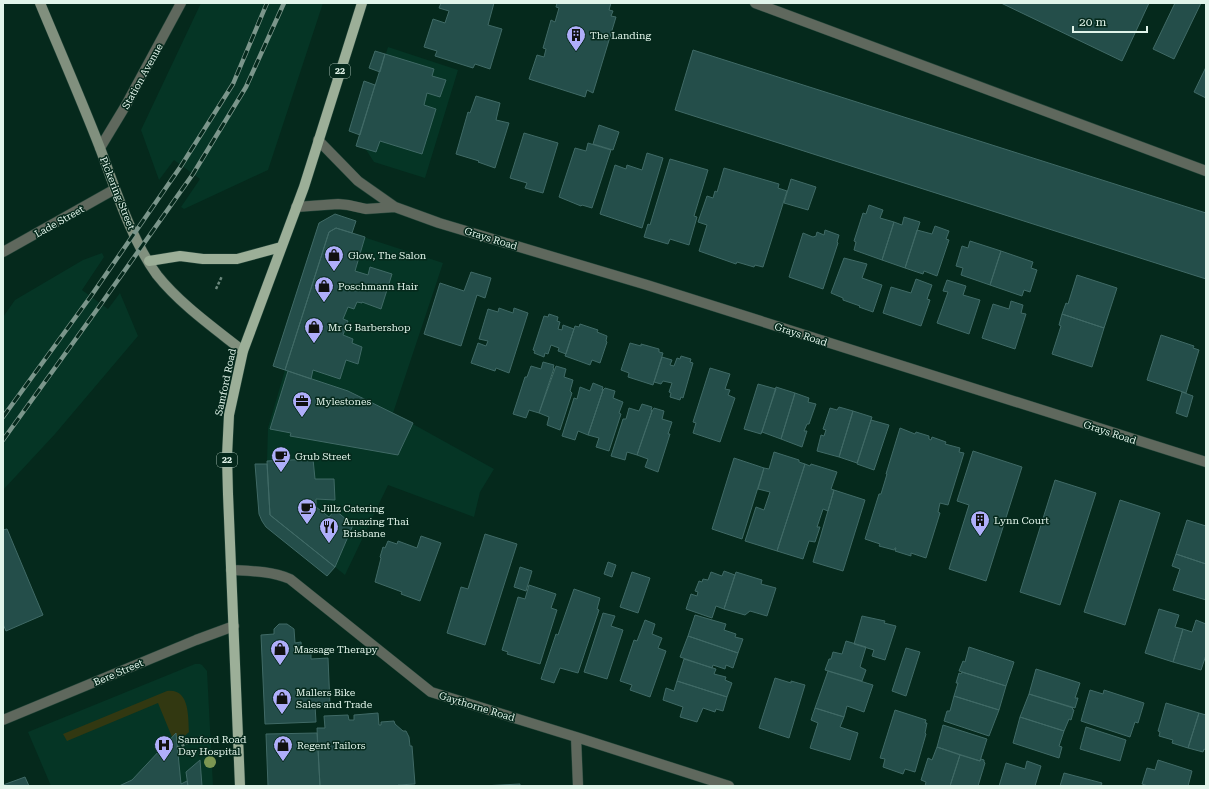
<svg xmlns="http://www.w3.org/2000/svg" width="1209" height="789" viewBox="0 0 1209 789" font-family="'Roboto Serif',serif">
	<rect width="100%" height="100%" fill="#05291c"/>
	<path fill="#053525" d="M201,3H323L268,170L184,209L181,207L200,179L174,160L159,180L141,130Z
		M388,47L458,70L425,178L374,162L359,139Z
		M336,228L443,263L393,413L494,469L480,492L474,517L388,485L345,575L270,515L267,461L268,428L285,370L329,232Z
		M102,253L104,257L82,290L108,309L120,293L138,336L55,434L3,490V317L15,300L83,260Z
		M195,664H200L202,665L207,671L213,786H51L28,732Z"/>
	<path fill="#323811" d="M167,691C190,688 188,717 189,732L177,743L176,734L172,737L158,703L67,741L63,734Z"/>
	<path fill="#244e4a" stroke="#406a66" d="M441,3H494L488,25L502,29L490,69L475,64L473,68L435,56L437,51L424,47L433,19L445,23L449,11L439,8Z
		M557,3H611L609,10L613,11L611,16L616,17L593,93L587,90L585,97L529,79L537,55L544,57L546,49L543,48L551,20L555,22L559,8L556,7Z
		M1001,3H1149L1122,61Z
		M1175,3H1201L1174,59L1153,49Z
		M693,50L1206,213V279L675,110Z
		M375,51L385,54L380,72L369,68Z
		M385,54L434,69L432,76L446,80L440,97L427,93L424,105L436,109L422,154L380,141L376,152L356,146Z
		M1206,67V98L1194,92Z
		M364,81L375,85L360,135L349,131Z
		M476,96L500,103L496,120L509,123L495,168L478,162L479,161L456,154L468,112L470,113Z
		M599,125L619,132L613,150L593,144Z
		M524,133L558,143L543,193L525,188L527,183L510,178Z
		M588,143L611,150L592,208L582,205L581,206L559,197L575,148L586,151Z
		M647,153L663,158L642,228L600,214L615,165L626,169L627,165L642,170Z
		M670,159L708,170L694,216L697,217L689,245L670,239L668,244L644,237L648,224L650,225Z
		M724,168L779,184L778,188L787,191L763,267L755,265L754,267L737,262L736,264L699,251L707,225L698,222L707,196L713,198L715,191L717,192Z
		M791,179L816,187L808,210L784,203Z
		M869,205L883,210L880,218L894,222L882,260L854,250L856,242L854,241L863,213L866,214Z
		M335,214L356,221L352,233L336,228L329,232L285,370L273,366L319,223Z
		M904,217L920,222L905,268L882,260L894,222L902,225Z
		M935,226L949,231L946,239L949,240L937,276L924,271L923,274L905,268L917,230L932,234Z
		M336,228L365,237L355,271L368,275L370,267L392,274L381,309L362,302V303L357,302L354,309L348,307L343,319L348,321L343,335L353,339L352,343L362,347L358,364L346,360L340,379L313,370L311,379L285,370L329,232Z
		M825,230L839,235L837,242L838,243L823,289L789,277L803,233L813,237L816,236L817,232L824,235Z
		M970,241L1001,251L990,285L961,275L963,268L956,266L962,246L968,248Z
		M1001,251L1033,262L1031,268L1037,270L1030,292L1024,290L1022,296L990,285Z
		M844,258L867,264L862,278L882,285L873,312L859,307L860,306L843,300V298L831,293Z
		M471,272L491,278L485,298L477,295L461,346L424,334L440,283L464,291Z
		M1077,275L1117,288L1104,328L1062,314L1066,303L1068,304Z
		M916,279L932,285L927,299L930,300L921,326L883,313L891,287L911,293Z
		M947,280L966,286L963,295L980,300L969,334L937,323L948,292L943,291Z
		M1011,301L1023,305L1021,313L1026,314L1015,349L982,338L993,304L1009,309Z
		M499,308L513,313L514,308L528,313L509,373L496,368L495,371L471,363L478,343L486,346L488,341L479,339L488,309L498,312Z
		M549,314L558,317L557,321L560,322L558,329L562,330L563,325L574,329L566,354L558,351L559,348L551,345L548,354L545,353L544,357L534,353L535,351L533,350L544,316L548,317Z
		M1062,314L1104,328L1092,367L1052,354L1061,326L1059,325Z
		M580,324L598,330L597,332L607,336L606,341L607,342L600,363L592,360L590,365L565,356L575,326L579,327Z
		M1161,335L1194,346L1193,348L1199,350L1186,393L1147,380Z
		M630,343L641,346V344L659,349V352L663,353L653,385L628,377L629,373L621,370Z
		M681,356L691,359L690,362L693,363L683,398L681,397L680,400L670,397L671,393L669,392L672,383L663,381L661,384L654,382L662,357L672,360L670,365L674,366L677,358L680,359Z
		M543,362L554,365L553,368H554L539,413L529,410L526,418L513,414L525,377H527L531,366L541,369Z
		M556,366L566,369L564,377L573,380L570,391L572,393L560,430L547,425L549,417L539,413Z
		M710,368L730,374L725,389L730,390L728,395L735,398L720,442L693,433L696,423L693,422Z
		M288,371L348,391L413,423L398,455L290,436L291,433L270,429Z
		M593,383L603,387L602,390H603L588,435L578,431L575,440L562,436L574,398L577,399L580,387L590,391Z
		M758,384L776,389L761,434L744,429Z
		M776,387L795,393L781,439L762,432Z
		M605,388L615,391L613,398L623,402L619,413L621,414L609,451L596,447L599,438L588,435L603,390Z
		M1182,392L1193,396L1187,417L1176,413Z
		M795,393L809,398L808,402L816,404L809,424H807L804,431H807L802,447L781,439Z
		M642,404L652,407L651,410L652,411L637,455L627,452L625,460L611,456L623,419H626L629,408L639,411Z
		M839,407L853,411L839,457L817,451L821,435L824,436L826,430L823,429L830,408L837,410Z
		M654,408L664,411L662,419L672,422L668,434H670L658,472L645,467L648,459L637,455L652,411Z
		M853,411L872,417L857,463L839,457Z
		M871,420L889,425L874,470L857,464Z
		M900,428L915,434L916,432L929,436V439L931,440L932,437L946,442L945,444L960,448L959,452L964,453L948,505L940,503L938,512L940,513L926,558L911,553V556L895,551L896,548H895L894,550L879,546L880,544L865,539L879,494H881L887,474H886Z
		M973,451L1022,467L986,581L949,569L969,505L957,501Z
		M774,452L799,460V462L805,464L777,551L745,541L756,507L764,510L770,492L758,489L764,468L769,469Z
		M734,458L764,468L742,539L712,529Z
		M313,459L315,479H334L335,500L316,499V507L329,517L335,510L353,525L335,567L270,515L267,461Z
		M255,464H267L270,515L335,567L327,576L266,527L262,521L259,514Z
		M805,464L810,466L811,464L837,472L831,489L834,490L828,511L823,509L817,527H820L815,542L809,541L803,559L777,551Z
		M1055,480L1096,493L1060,605L1020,592Z
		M834,490L865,500L843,571L813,562Z
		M1120,500L1160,513L1125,625L1084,612Z
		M1187,520L1206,526V564L1176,554Z
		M7,529L43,615L6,631L3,624V530Z
		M485,534L517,544L485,645L447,633L461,587L468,589Z
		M421,536L441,543L420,601L401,594L402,592L375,582L381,558L380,557L383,547L385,548L388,541L397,544L398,541L417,548Z
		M1176,554L1206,564V600L1173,590L1180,569L1172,566Z
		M608,562L616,565L612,577L604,574Z
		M520,567L532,571L526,591L514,587Z
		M724,571L735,575L724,609L716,606L712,618L686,609L691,594L697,596L698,592L695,591L699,581L702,582L703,579L708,580L711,572L722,576Z
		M632,572L650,578L638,613L620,607Z
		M736,572L762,580L761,584L776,588L767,616L750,611L745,615L724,609Z
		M529,585L556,594L551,608L557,610L540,664L507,654L508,652L502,650L518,597L525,599Z
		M574,589L600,598L597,609L599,610L578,673L560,668L554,683L541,679L556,634L558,635Z
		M1159,609L1179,615L1175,627L1183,629L1173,662L1145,653Z
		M603,613L615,616L611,626L623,630L607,679L584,672Z
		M695,615L726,624L724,630L736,634L735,637L743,639L738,653L688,636Z
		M862,616L885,621L884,623L896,626L885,660L872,656L874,650L854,644Z
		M645,620L655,624L652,634L662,638L658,648L666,651L650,697L630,690L632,685L620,681L634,640L637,641Z
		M1196,620L1206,624V655L1201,670L1173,662L1183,629L1192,632Z
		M279,624H287L294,629L295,643L301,642L302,653H311V659L328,658L330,705H315L316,722L265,724L261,635L274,634V629Z
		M688,636L738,653L733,668L726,665L725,669L713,665L712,668L680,657Z
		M846,641L866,647L860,667L866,670L862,681L825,670L829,659H831L833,652L842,654Z
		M969,647L1014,662L1006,686L959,671L963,661L965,662Z
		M906,648L920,652L906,696L892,691Z
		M684,659L716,669L714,674L726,677L725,680L732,683L727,697L677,681Z
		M1036,669L1080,683L1075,698H1078L1075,708L1029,694Z
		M828,671L873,685L864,712L847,706L844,717L815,708Z
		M962,672L1006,686L999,710L954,696L958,683H956L959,673L961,674Z
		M775,678L791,683V681L805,685L789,738L759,728Z
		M677,681L727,697L723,711L716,709L715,712L703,708L697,722L680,717L683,707L663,700L666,688L674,691Z
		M1090,690L1103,694L1104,690L1144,703L1138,723L1135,722L1130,737L1081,721Z
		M1029,694L1073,708L1072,709L1074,710L1071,720L1069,719L1064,731L1020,717Z
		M954,696L999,710L989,736L944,721L947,711H950Z
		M1166,703L1199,713L1188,748L1172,743L1173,740L1159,736L1160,732L1158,731Z
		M815,708L844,717L840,727L858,733L850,760L810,748L818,723L811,720Z
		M895,710L926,720L925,723H927L925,733L926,734L915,772L905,769L903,774L883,767L885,759L880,758Z
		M378,713L379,725H381V722L394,721L395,724L403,731H406L409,737L410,746H412L415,784L398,785V786H320L317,728H325L324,716L348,715L349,720H354V715Z
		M1199,713L1206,715V750L1204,749L1203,752L1188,748Z
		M1020,717L1064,731L1059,746L1062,747L1059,758L1013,743Z
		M943,725L987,739L980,761L937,747Z
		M1086,727L1126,740L1120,761L1080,749Z
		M176,733L181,784L187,781L188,786H119L132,780Z
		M317,733L320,786H268L266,734Z
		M937,747L960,755L950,786H925L926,782L921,780L928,758L932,760Z
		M960,755L980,761L981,759L984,760V762L985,763L978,786H950Z
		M200,760L202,786H188L186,772Z
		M1158,760L1192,771L1188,786H1148L1142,784L1147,768L1155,770Z
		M1027,761L1041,766L1035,786H999L1006,763L1025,769Z
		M1064,773L1102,783L1101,785L1105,786H1060Z
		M25,777L29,786H3V785Z
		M520,784V786H482Z"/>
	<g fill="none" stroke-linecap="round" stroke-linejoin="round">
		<g stroke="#244539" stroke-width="11">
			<path id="service" d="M755,3L1206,171"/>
		</g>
		<g stroke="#244539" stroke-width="11">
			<path id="minor" d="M318,140L358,181L395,207L439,223L647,285L1206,462
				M100,148L126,105L181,3
				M296,207L338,204L348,205L366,209L395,207
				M3,252L115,189
				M231,570C251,571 271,571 290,579L431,692L576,737L729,786
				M3,720L196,640L234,626
				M576,737L578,786"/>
		</g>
		<g stroke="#244539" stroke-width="11">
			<path id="secondary" d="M40,3C60,51 81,99 100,148C115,188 132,241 157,275C180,304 214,328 243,351"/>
		</g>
		<g stroke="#244539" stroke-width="11">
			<path id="primary" d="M149,261L180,256L203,259H237L281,247
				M240,786L228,494L227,456L229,415L243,351L304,187L362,3"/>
		</g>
		<path stroke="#6b877c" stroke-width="2.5" stroke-dasharray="3 2" stroke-linecap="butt" d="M216,289L222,276
			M177,748L202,736"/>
		<use href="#service" stroke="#5f685d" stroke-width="10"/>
		<use href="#minor" stroke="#5f685d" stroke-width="10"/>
		<use href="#secondary" stroke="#81907e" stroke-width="10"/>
		<use href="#primary" stroke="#9caf98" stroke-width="10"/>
		<g stroke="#7b968b" stroke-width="4.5">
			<path id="rail" d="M3,417L91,296L181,166L233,84L267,3
				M3,440L101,304L193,174L246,87L284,3"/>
		</g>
		<use href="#rail" stroke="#05291c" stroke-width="3" stroke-dasharray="9" stroke-linecap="butt"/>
	</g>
	<circle fill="#7c9652" cx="210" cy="762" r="6"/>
	<defs>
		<g id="building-pin" transform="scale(1)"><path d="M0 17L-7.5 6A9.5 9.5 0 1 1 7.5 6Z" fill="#afaefa" stroke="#05291c"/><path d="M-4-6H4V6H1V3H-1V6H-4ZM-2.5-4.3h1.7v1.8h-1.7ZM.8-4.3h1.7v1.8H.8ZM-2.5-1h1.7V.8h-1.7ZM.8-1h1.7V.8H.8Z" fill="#111"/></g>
		<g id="shop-pin" transform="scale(1)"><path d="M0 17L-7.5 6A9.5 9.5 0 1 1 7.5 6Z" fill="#afaefa" stroke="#05291c"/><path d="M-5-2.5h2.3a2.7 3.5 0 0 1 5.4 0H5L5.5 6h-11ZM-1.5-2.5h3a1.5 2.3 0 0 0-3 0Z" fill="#111"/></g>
		<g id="office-pin" transform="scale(1)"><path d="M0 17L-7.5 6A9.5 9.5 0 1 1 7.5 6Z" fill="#afaefa" stroke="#05291c"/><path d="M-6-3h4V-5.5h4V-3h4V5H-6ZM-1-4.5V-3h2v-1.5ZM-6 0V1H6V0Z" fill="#111"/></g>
		<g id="cafe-pin" transform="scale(1)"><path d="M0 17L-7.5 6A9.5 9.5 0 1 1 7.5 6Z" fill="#afaefa" stroke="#05291c"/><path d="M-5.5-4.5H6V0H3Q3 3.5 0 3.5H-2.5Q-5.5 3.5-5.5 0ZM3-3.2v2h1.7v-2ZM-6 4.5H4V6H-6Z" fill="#111"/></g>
		<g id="restaurant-pin" transform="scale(1)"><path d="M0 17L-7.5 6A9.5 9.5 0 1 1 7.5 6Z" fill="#afaefa" stroke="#05291c"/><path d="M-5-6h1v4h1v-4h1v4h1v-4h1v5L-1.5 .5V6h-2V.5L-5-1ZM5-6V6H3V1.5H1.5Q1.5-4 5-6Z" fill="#111"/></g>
		<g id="hospital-pin" transform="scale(1)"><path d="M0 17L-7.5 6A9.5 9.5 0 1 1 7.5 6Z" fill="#afaefa" stroke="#05291c"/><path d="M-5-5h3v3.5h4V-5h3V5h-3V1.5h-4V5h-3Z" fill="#111"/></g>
	</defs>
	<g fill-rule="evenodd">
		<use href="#building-pin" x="576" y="35"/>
		<use href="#shop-pin" x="334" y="255"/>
		<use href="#shop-pin" x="324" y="286"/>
		<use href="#shop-pin" x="314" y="327"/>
		<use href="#office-pin" x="302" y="401"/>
		<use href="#cafe-pin" x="281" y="456"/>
		<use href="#cafe-pin" x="307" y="508"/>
		<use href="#building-pin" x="980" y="520"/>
		<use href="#restaurant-pin" x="329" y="527"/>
		<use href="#shop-pin" x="280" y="649"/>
		<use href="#shop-pin" x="282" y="698"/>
		<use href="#hospital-pin" x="164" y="745"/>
		<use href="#shop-pin" x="283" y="745"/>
	</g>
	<g text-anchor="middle" stroke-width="3" stroke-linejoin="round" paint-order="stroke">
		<g fill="#05291c" stroke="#9fb7ac" stroke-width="1">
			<rect x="330" y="64" width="20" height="14" rx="3"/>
			<rect x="217" y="453" width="20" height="14" rx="3"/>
		</g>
		<g font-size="9" font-weight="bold" fill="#e1f4ea">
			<text x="340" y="74">22</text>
			<text x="227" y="463">22</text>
		</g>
		<g font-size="10" fill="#e1f4ea" stroke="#05291c" text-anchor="start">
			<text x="590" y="39">The Landing</text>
			<text x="348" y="259">Glow, The Salon</text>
			<text x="338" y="290">Poschmann Hair</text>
			<text x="328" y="331">Mr G Barbershop</text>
			<text x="316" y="405">Mylestones</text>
			<text x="295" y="460">Grub Street</text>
			<text x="321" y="512">Jillz Catering</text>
			<text x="994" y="524">Lynn Court</text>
			<text x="343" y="525">Amazing Thai<tspan x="343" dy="12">Brisbane</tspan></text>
			<text x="294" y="653">Massage Therapy</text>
			<text x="296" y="696">Mallers Bike<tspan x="296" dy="12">Sales and Trade</tspan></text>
			<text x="178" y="743">Samford Road<tspan x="178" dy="12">Day Hospital</tspan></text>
			<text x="297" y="749">Regent Tailors</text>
		</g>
		<g font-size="10" fill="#e1f4ea" stroke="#05291c">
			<text transform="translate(142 76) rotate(-61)" y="4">Station Avenue</text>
			<text transform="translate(118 193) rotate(68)" y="4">Pickering Street</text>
			<text transform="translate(59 221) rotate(-29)" y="4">Lade Street</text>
			<text transform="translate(491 238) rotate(17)" y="4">Grays Road</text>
			<text transform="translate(801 334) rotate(18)" y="4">Grays Road</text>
			<text transform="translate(225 382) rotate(-78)" y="4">Samford Road</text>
			<text transform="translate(1110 432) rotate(18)" y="4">Grays Road</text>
			<text transform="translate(118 672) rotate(-23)" y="4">Bere Street</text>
			<text transform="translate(477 706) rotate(17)" y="4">Gaythorne Road</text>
		</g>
	</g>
	<rect width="1209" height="789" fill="none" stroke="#e1f4ea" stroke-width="8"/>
	<path d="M1073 26v6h74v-6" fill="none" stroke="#e1f4ea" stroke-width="2"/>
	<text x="1079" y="26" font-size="12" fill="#e1f4ea" stroke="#05291c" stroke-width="3" paint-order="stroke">20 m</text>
</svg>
